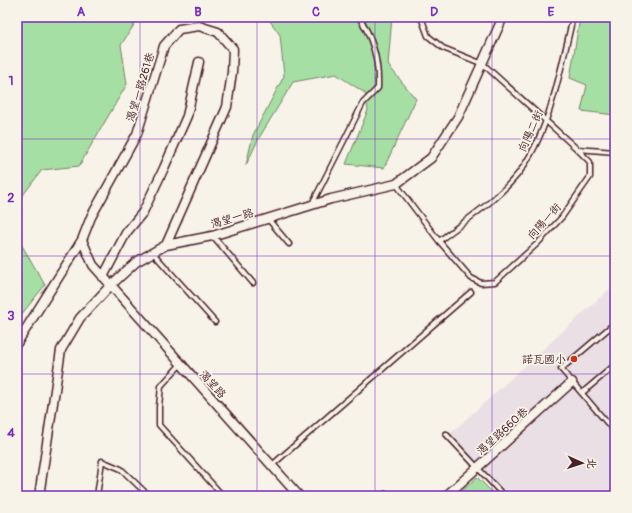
<svg xmlns="http://www.w3.org/2000/svg" width="632" height="513" viewBox="0 0 632 513" font-family="Pangolin,'LXGW WenKai TC',sans-serif">
	<rect width="100%" height="100%" fill="#f7f3e8"/>
	<filter id="ink" filterUnits="userSpaceOnUse"><feTurbulence type="fractalNoise" baseFrequency=".025" numOctaves="2"/><feDisplacementMap in="SourceGraphic" scale="8" xChannelSelector="R" yChannelSelector="G"/><feConvolveMatrix kernelMatrix="1 2 1 2 8 2 1 2 1" color-interpolation-filters="sRGB"/></filter>
	<g filter="url(#ink)">
		<path fill="#e9dfe5" d="M615,284V496H510L450,434Z"/>
		<path fill="#a6dfa3" stroke="#787f67" d="M17,17H139L121,45L127,84L79,166L42,170L17,203Z
			M267,17H392L388,65L416,99L384,168L346,164L368,110L365,93L336,74L293,82L259,138L246,165L253,135L284,76L280,35Z
			M580,17H615V115L581,111L587,85L570,78Z
			M17,237L45,285L17,320Z
			M477,477L496,496H457Z"/>
		<g fill="none" stroke-linecap="round" stroke-linejoin="round">
			<g stroke="#4a1f2b" stroke-width="7">
				<path id="service" d="M577,149L615,152
					M396,184L439,241L471,278L481,283L495,282L538,243L562,217L590,177V162L577,149L483,64L443,48L428,36L421,17
					M312,204L363,103L378,88C379,63 373,38 359,17
					M268,219L289,244
					M213,236L253,283
					M439,241C466,220 496,201 518,174C550,133 561,67 573,17
					M153,253L215,322
					M615,323L561,369L615,432
					M180,365L161,386L159,407V425L223,496
					M582,393L615,365
					M446,434L504,496
					M271,466L471,292
					M97,496L102,461L121,469L149,496
					M383,496L385,494"/>
			</g>
			<g stroke="#4a1f2b" stroke-width="11">
				<path id="minor" d="M166,245L227,107L232,72L233,49L218,32L199,26L179,29L164,46L137,134L91,217L82,240L93,265L299,496
					M103,277L126,233L143,212L164,168L187,116L199,62
					M17,343L82,240
					M39,496L61,350L80,318L111,285L136,262L166,245L212,236L331,199L396,184L431,158L458,117L503,17
					M446,496L572,382"/>
			</g>
			<use href="#service" stroke="#f7f3e8" stroke-width="4"/>
			<use href="#minor" stroke="#f7f3e8" stroke-width="8"/>
		</g>
	</g>
	<path fill="none" stroke="#7b2cbf" stroke-width="1" stroke-opacity="0.55" d="M140,17V496M257,17V496M375,17V496M492,17V496M17,139H615M17,256H615M17,374H615"/>
	<circle fill="#c8321e" stroke="#f7f3e8" stroke-width="1.5" cx="574" cy="359" r="4"/>
	<g text-anchor="middle" stroke-width="3.5" stroke-linejoin="round" paint-order="stroke">
		<g font-size="11" fill="#4a1f2b" stroke="#f7f3e8">
			<text transform="translate(140 87) rotate(-73)" y="4">渴望一路261巷</text>
			<text transform="translate(530 131) rotate(-66)" y="4">向陽二街</text>
			<text transform="translate(232 218) rotate(-16)" y="4">渴望一路</text>
			<text transform="translate(544 221) rotate(-48)" y="4">向陽一街</text>
			<text transform="translate(213 384) rotate(48)" y="4">渴望路</text>
			<text transform="translate(502 431) rotate(-42)" y="4">渴望路660巷</text>
		</g>
		<g font-size="11" fill="#4a1f2b" stroke="#f7f3e8" text-anchor="end">
			<text x="566" y="363">諾瓦國小</text>
		</g>
	</g>
	<rect width="632" height="513" fill="none" stroke="#f7f3e8" stroke-width="44"/>
	<g transform="translate(582 463) rotate(93)" stroke="#f7f3e8" stroke-width="3" paint-order="stroke">
	<path d="M0-3L7 15L0 10L-7 15Z" fill="#4a1f2b"/>
	<text y="-6" font-size="11" font-weight="bold" text-anchor="middle" fill="#4a1f2b">北</text>
	</g>
	<rect x="22" y="22" width="588" height="469" fill="none" stroke="#7b2cbf" stroke-width="1.5"/>
	<g font-size="13" text-anchor="middle" font-weight="bold" fill="#7b2cbf">
		<text x="81" y="16">A</text>
		<text x="198" y="16">B</text>
		<text x="316" y="16">C</text>
		<text x="434" y="16">D</text>
		<text x="551" y="16">E</text>
		<text x="11" y="85">1</text>
		<text x="11" y="202">2</text>
		<text x="11" y="320">3</text>
		<text x="11" y="437">4</text>
	</g>
</svg>
